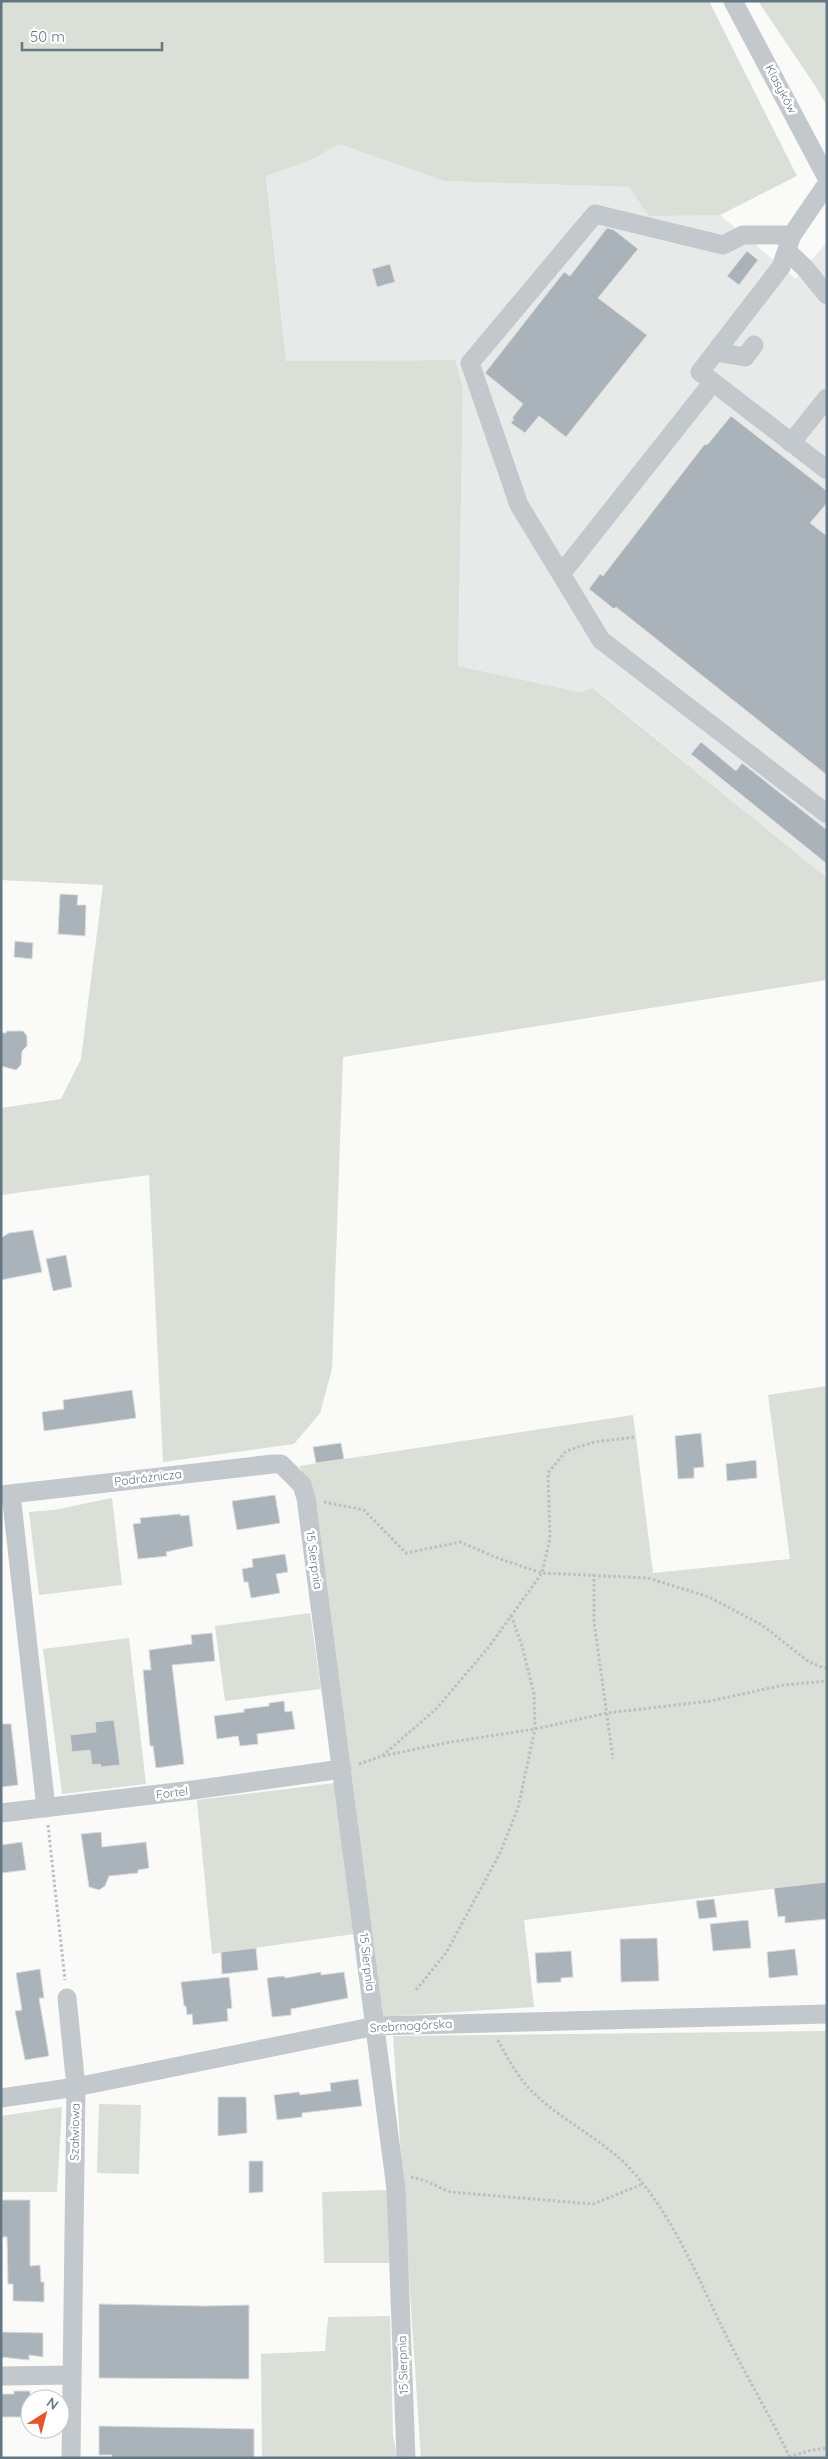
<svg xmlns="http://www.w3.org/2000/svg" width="828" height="2459" viewBox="0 0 828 2459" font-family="Quicksand,sans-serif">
	<rect width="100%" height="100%" fill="#fafaf8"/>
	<path fill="#e8e9e9" d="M339,144L444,181L629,187L649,215H720L796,279L827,242V878L594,688L580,692L458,666L463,388L455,360L286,361L266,175L313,159Z"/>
	<path fill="#dadfd7" d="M1,1H709L797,176L720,215L649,216L629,187L444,181L339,144L313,159L266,176L286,361L455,360L463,388L458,666L580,692L593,688L827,878V980L343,1057L332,1369L320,1413L294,1444L163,1462L149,1175L1,1195V1108L61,1099L81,1059L103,885L1,880Z
		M758,1H827V106L814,84Z
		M827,1386V1882L524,1920L534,2007L381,2017L352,1777L310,1486L299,1466L633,1415L653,1573L790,1559L768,1395Z
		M112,1498L122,1585L39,1595L29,1512L54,1510Z
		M310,1613L321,1689L225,1701L215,1626Z
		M129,1638L146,1784L62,1794L43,1649Z
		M335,1783L354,1934L212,1954L197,1800Z
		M827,2031V2458H421L393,2036Z
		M99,2104L141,2105L139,2174L97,2173Z
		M62,2107L57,2192H1V2116Z
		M387,2190L389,2263H324L322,2192Z
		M390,2316L393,2434L397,2458H262L261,2354L325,2351L328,2317Z"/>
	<path fill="#aab3b9" stroke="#dcdcda" d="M607,228L614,230L638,249L598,298L647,335L566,437L539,416L525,433L511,423L514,419L512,418L523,404L485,373L564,272L570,276Z
		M747,251L758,260L739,285L727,276Z
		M390,264L395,282L377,287L372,269Z
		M731,416L827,491V503L810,523L827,536V775L616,607L614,609L589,589L600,574L603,576L704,445L708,444Z
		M701,742L736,771L742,763L827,830V864L691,754Z
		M60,894L78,895L77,905H86L85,936L58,934Z
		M15,941L33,943L32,959L14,957Z
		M7,1031H23L27,1036V1046L22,1051L21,1065L16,1070L1,1066V1033H6Z
		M33,1230L42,1272L1,1280V1238L9,1233Z
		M66,1255L72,1287L53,1291L46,1259Z
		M132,1390L136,1418L44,1431L42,1412L64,1409L63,1400Z
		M701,1433L704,1467L694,1468V1478L678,1479L675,1436Z
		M341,1443L344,1459L316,1463L313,1447Z
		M756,1460L757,1478L727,1481L726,1464Z
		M275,1495L280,1523L237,1530L232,1501Z
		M180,1514L181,1516L189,1515L193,1546L166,1552L167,1556L138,1559L133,1524L141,1523L140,1518Z
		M285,1554L288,1572L276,1574L280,1593L251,1598L248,1582H244L242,1569L253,1567L252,1559Z
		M212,1633L215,1661L172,1665L184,1764L156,1768L153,1746H150L143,1670H151L149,1650L192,1644L191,1635Z
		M284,1701L285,1712L292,1711L295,1729L257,1734L258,1744L240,1746L238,1736L217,1739L214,1716L244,1712V1709L269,1706V1703Z
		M114,1720L120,1765L101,1767L100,1764L92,1765L90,1750L72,1752L70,1735L96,1732L95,1722Z
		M1,1724H11L18,1785L1,1787Z
		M101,1832L102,1847L146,1842L149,1868L138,1870V1873L109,1876L105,1886L99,1890L89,1887L81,1834Z
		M22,1842L26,1870L1,1873V1845Z
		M827,1882V1919L785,1923V1916L778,1917L774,1888Z
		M714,1899L717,1917L699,1919L696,1901Z
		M748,1920L751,1948L713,1951L710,1924Z
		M657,1938L659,1981L621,1982L620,1939Z
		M256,1948L258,1970L222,1974L221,1952Z
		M795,1949L798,1975L769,1978L767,1952Z
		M571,1951L573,1977L561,1978V1982L537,1983L535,1953Z
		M40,1969L44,1998H39L49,2056L25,2060L15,2011L22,2010L16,1973Z
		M321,1972V1975L344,1972L348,1998L291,2009V2015L272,2017L267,1978L284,1976L285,1978Z
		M229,1977L232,2008L227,2009L228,2021L193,2025L192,2014L187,2015L186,2006H184L181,1982Z
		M358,2079L362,2106L302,2113V2117L277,2120L274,2095L299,2092L300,2095L331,2091L330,2083Z
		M218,2097H246L247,2133L218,2136Z
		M249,2161H263V2192L249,2193Z
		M2,2200H30V2266L40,2265L41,2282H44V2302L13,2301V2284H8L7,2237H2Z
		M99,2304L204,2306L249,2305V2379L99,2378Z
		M2,2332L43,2333V2357L29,2355V2360L1,2357Z
		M14,2391H30V2417H1V2394H14Z
		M99,2426L254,2429V2458H112V2455H99Z"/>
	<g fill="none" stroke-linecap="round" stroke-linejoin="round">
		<path stroke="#bbbfc2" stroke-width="3" stroke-dasharray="2.5 2.5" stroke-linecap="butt" d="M324,1502L364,1510L406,1553L460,1542L500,1559L542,1573L648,1578L709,1597L762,1625L809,1662L827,1669
			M594,1574V1622L613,1759
			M383,1756L445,1743L535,1729L607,1713L710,1701L784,1685L827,1681
			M359,1764L382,1756L436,1709L488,1648L542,1573L550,1538L548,1473L566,1451L594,1442L636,1437
			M48,1825L65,1980
			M416,1990L446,1953L500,1853L518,1808L535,1729L534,1694L522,1646L511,1615
			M498,2040C506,2055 515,2072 526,2085C557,2120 604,2138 634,2173C675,2219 700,2283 727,2337C747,2378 771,2417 790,2458
			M411,2177L426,2181L450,2192L593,2204L643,2184
			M789,2457L808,2451L827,2448"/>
		<path stroke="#c3c8cc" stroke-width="19" d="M733,1L827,178
			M827,184L792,235L781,267L700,372L827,470
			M787,251L805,268L827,295
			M716,352L745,357L754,345
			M713,382L561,574L601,640L827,814
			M791,443L827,398
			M561,574L519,505L470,363L595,214L723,245L743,235H792
			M11,1494L46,1808
			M1,1495L273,1464H281L302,1485L306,1498L396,2189L406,2458
			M1,1813L193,1790L342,1769
			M67,1998L76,2087L71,2458
			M1,2098L76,2087L376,2026L827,2014
			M1,2376L72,2375"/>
	</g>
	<g text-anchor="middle" stroke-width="5" stroke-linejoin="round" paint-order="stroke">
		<g font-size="12" fill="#657683" stroke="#fff">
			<text transform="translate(781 89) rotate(62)" y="4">Klasyków</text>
			<text transform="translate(148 1478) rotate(-7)" y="4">Podróżnicza</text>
			<text transform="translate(314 1560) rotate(82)" y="4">15 Sierpnia</text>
			<text transform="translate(172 1793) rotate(-7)" y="4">Fortel</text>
			<text transform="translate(367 1962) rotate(83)" y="4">15 Sierpnia</text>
			<text transform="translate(411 2026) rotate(-3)" y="4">Srebrnogórska</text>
			<text transform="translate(75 2132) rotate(-89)" y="4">Szałwiowa</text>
			<text transform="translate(403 2365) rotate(-92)" y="4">15 Sierpnia</text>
		</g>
	</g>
	<rect width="828" height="2459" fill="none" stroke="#657683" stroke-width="5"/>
	<g transform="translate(45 2414) rotate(36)"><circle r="24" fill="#ffffff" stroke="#c1c8cd"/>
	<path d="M0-4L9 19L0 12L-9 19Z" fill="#e4572e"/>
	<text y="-8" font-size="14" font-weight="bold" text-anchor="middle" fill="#657683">N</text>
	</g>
	<path d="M22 42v8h140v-8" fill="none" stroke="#657683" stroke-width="2.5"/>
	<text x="30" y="42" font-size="15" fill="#657683" stroke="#ffffff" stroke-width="4" paint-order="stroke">50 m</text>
</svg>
